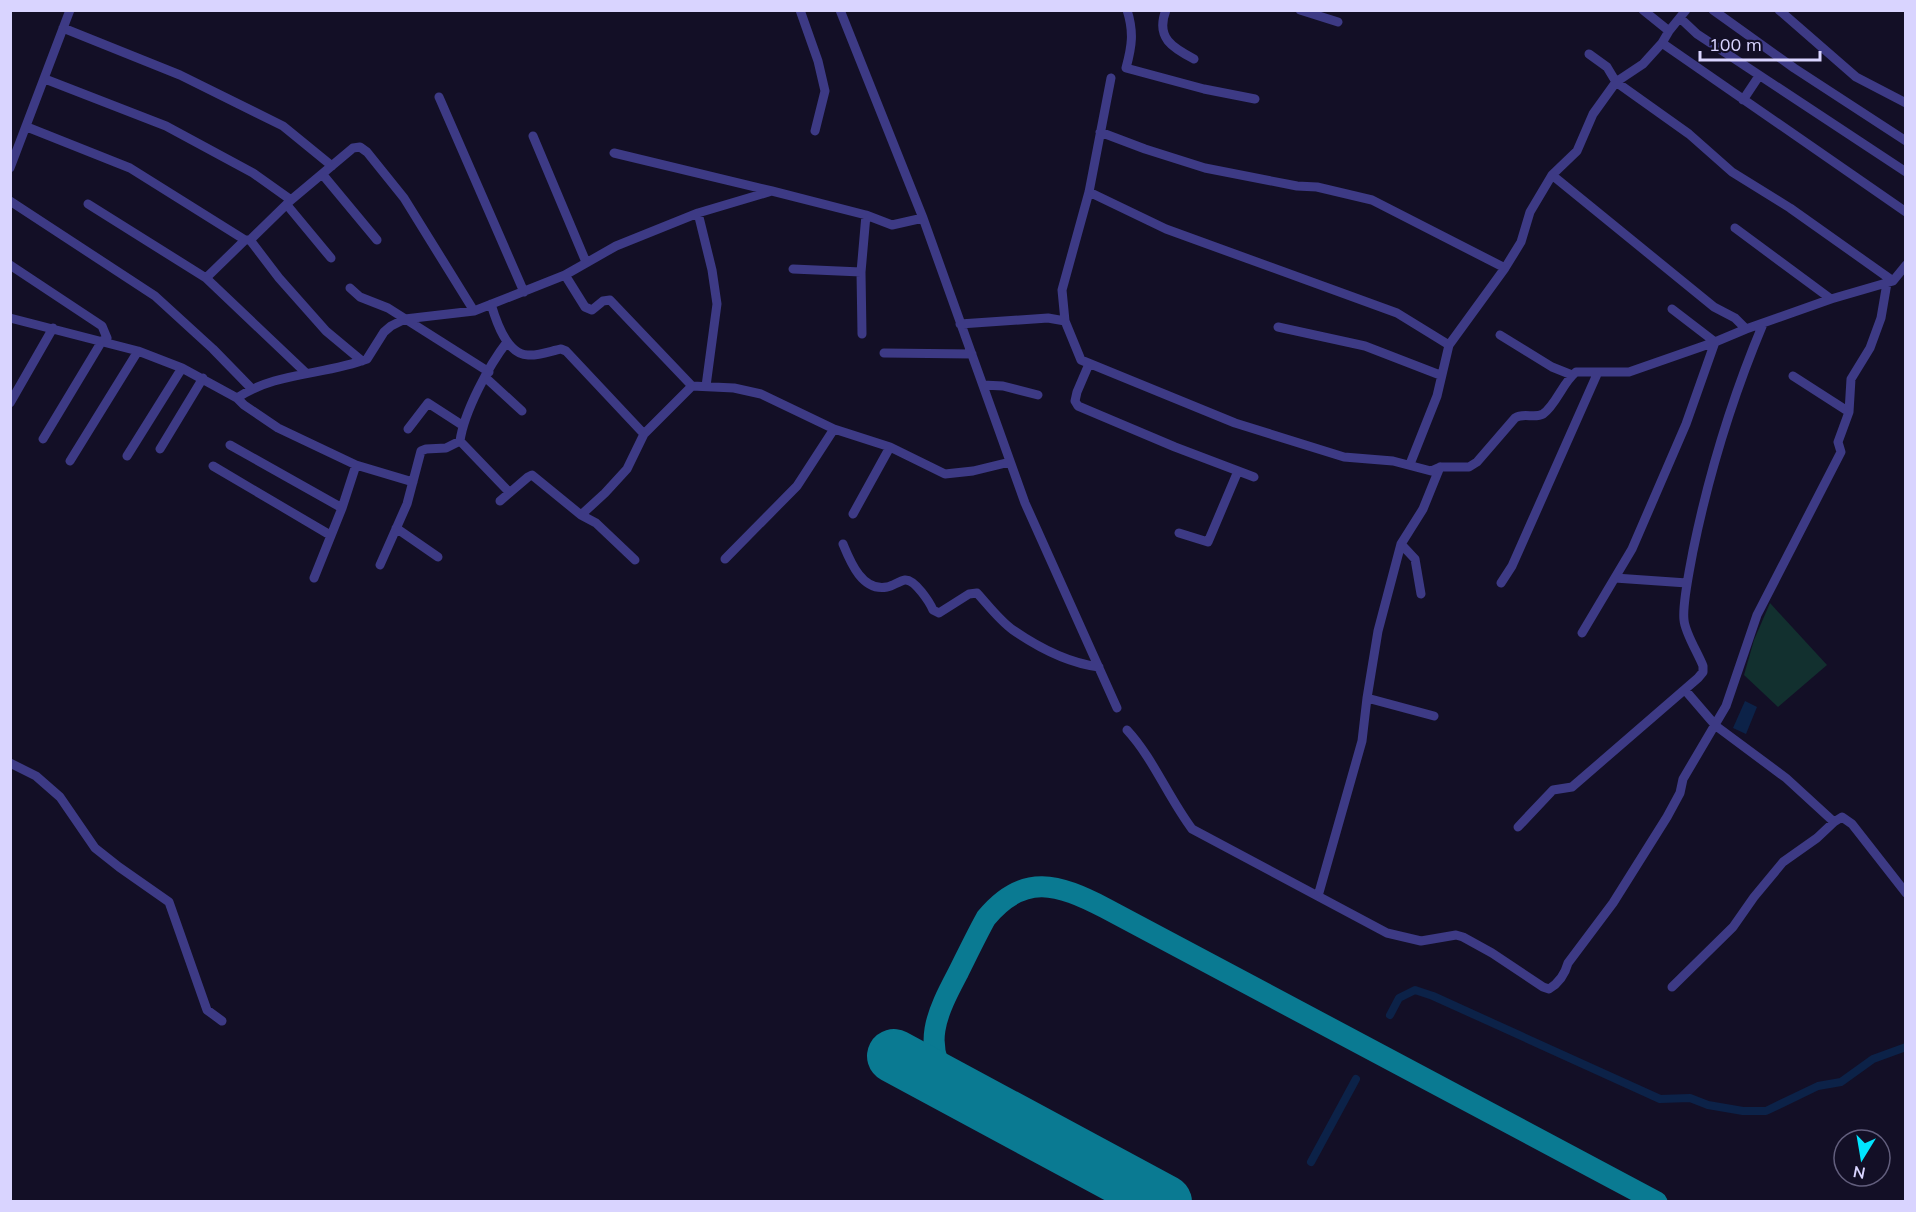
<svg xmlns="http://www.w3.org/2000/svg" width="1916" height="1212" viewBox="0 0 1916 1212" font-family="Mulish,sans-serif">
	<rect width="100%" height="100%" fill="#130f26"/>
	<path fill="#12302f" d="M1770,603L1827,665L1778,707L1744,675L1754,640Z"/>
	<path fill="#0c2248" d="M1745,701L1757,707L1746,734L1733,728Z"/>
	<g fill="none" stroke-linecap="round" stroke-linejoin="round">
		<path stroke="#0c2248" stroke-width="8" d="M1390,1015L1399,998L1415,990L1433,996L1660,1099L1690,1098L1708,1105L1743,1111H1766L1818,1086L1841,1082L1873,1059L1906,1047
			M1311,1162L1356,1079"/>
		<path stroke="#0a7a92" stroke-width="21" d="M951,1087C920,1045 937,1013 958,973C967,955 976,936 986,918C1024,872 1058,884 1105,908L1657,1202"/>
		<path stroke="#0a7a92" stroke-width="54" d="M894,1056L1165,1202"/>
		<path stroke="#3d3a85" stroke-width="9" d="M800,10L818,61L825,91L815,131
			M840,10L923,218L1025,503L1117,708
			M1127,10C1134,32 1132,46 1126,68L1204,89L1255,99
			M1166,10C1155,38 1173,48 1194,59
			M1300,10L1338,22
			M1643,10L1669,31
			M1713,10L1794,68L1906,141
			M1779,10L1856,77L1906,103
			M1680,18L1697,34L1906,172
			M63,28L180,75L283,126L332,166
			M1662,43L1906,212
			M1589,54L1607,67L1616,82L1689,134L1732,172L1790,208L1893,281
			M1111,78L1089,192L1062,290L1065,321L1081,360L1235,423L1344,457L1393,461L1431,471L1440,467H1469L1477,462L1515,418C1524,412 1534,419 1543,414C1556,405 1563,382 1576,372H1629L1715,342L1746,329L1831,299L1893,281L1906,265
			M45,79L166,126L253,173L291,200
			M439,97L524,292
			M1743,100L1759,76
			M27,127L130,168L245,240
			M1100,132L1145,149L1205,168L1297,186L1317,187L1372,200L1505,268
			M533,136L586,262
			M614,153L772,191L866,215L892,225L923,218
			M10,168L70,10
			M323,175L377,240
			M1552,175L1714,307L1735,318L1746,329
			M1089,192L1166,229L1397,313L1449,345
			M10,201L155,296L213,349L251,388
			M88,204L206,278L306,373
			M287,205L331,258
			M698,213L712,270L717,304L706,386
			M1735,228L1831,299
			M250,240L279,278L326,331L362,361
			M10,265L102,326L107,338L102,341L43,439
			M793,269L861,272
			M565,275L585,307L592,310L603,301L610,300L692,386
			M206,278L245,240H250L291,200L353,148L360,147L367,152L404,198L474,311
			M350,288L360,297L388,308L489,372
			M491,304C496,321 507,355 528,355C538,356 551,351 561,349L566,351L644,434
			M10,318L138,351L182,368L237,398C275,372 325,375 367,359L384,332L391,326L405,319L474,311L565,275L616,246L698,213L772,191
			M960,324L1048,318L1065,321
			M1278,327L1365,346L1440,375
			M862,334L861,272L866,215
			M1500,335L1552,367L1572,375
			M884,353L972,354
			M1089,364L1077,392L1075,401L1078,406L1175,447L1254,477
			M1793,376L1849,412
			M486,378L522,411
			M983,385L1003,386L1038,395
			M237,398L244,405L278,428L356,465L413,482
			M10,403L53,328
			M408,429L428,403L462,425
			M460,441L509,492
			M230,445L342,508
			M160,449L203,378
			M127,456L182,368
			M70,461L138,351
			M1410,464L1437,396L1449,345L1505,268L1521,242L1530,212L1552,175L1577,151L1593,114L1616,82L1643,64L1662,43L1669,31L1686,10
			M213,466L330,535
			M500,501L528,477L532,475L581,515L596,523L635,560
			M853,514L890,447
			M581,515L605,493L627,469L644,434L692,386L734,388L761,394L834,429L890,447L945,474L973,471L1010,462
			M396,528L438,557
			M1179,533L1208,542L1238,471
			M843,544C850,561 862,592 887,587C893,586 899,581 905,580C915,579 930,603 933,610L939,613L969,594L977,593C988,605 1000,621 1013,630C1039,648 1068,663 1099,667
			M1401,544L1415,559L1421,594
			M725,559L797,486L834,429
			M380,565L407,504L421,451L426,449L446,448L460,441C464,412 489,365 507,342
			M314,578L342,508L356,465
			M1615,578L1687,583
			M1501,583L1512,566L1598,372
			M1582,633L1632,549L1686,424L1715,342L1672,309
			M1685,690L1716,726L1786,778L1834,822
			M1367,698L1434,716
			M1127,730C1153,758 1168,797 1192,829L1387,933L1421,941L1456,935L1463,937L1492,953L1543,987L1549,989C1559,983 1565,974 1568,963L1613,903L1667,817L1680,793L1683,779L1726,706L1757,615L1841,452L1838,442L1849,412L1851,379L1870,348L1881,318L1887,283
			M10,763L36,776L60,797L95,848L119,867L169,902L207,1010L222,1021
			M1518,827L1553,790L1572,787L1698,678L1703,672V666C1698,653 1685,633 1684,620C1682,604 1690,568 1693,551C1709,473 1732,398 1763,324
			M1318,896L1362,741L1367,698L1378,631L1401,544L1423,509L1440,467
			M1672,987L1733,927L1754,897L1783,862L1817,838L1834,822L1842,817L1852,824L1906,893"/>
	</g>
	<rect width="1916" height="1212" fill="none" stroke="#d9d4ff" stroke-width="24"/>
	<g transform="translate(1862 1158) rotate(191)"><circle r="28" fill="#130f26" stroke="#625e7d" stroke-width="1.5"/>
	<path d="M0-4.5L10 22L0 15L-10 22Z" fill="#00e5ff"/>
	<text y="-9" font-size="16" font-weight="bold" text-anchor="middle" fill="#d9d4ff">N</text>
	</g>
	<path d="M1700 51v9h120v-9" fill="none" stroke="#d9d4ff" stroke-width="3"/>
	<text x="1709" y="51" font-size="18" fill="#d9d4ff" stroke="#130f26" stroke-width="4.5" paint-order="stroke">100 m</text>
</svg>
